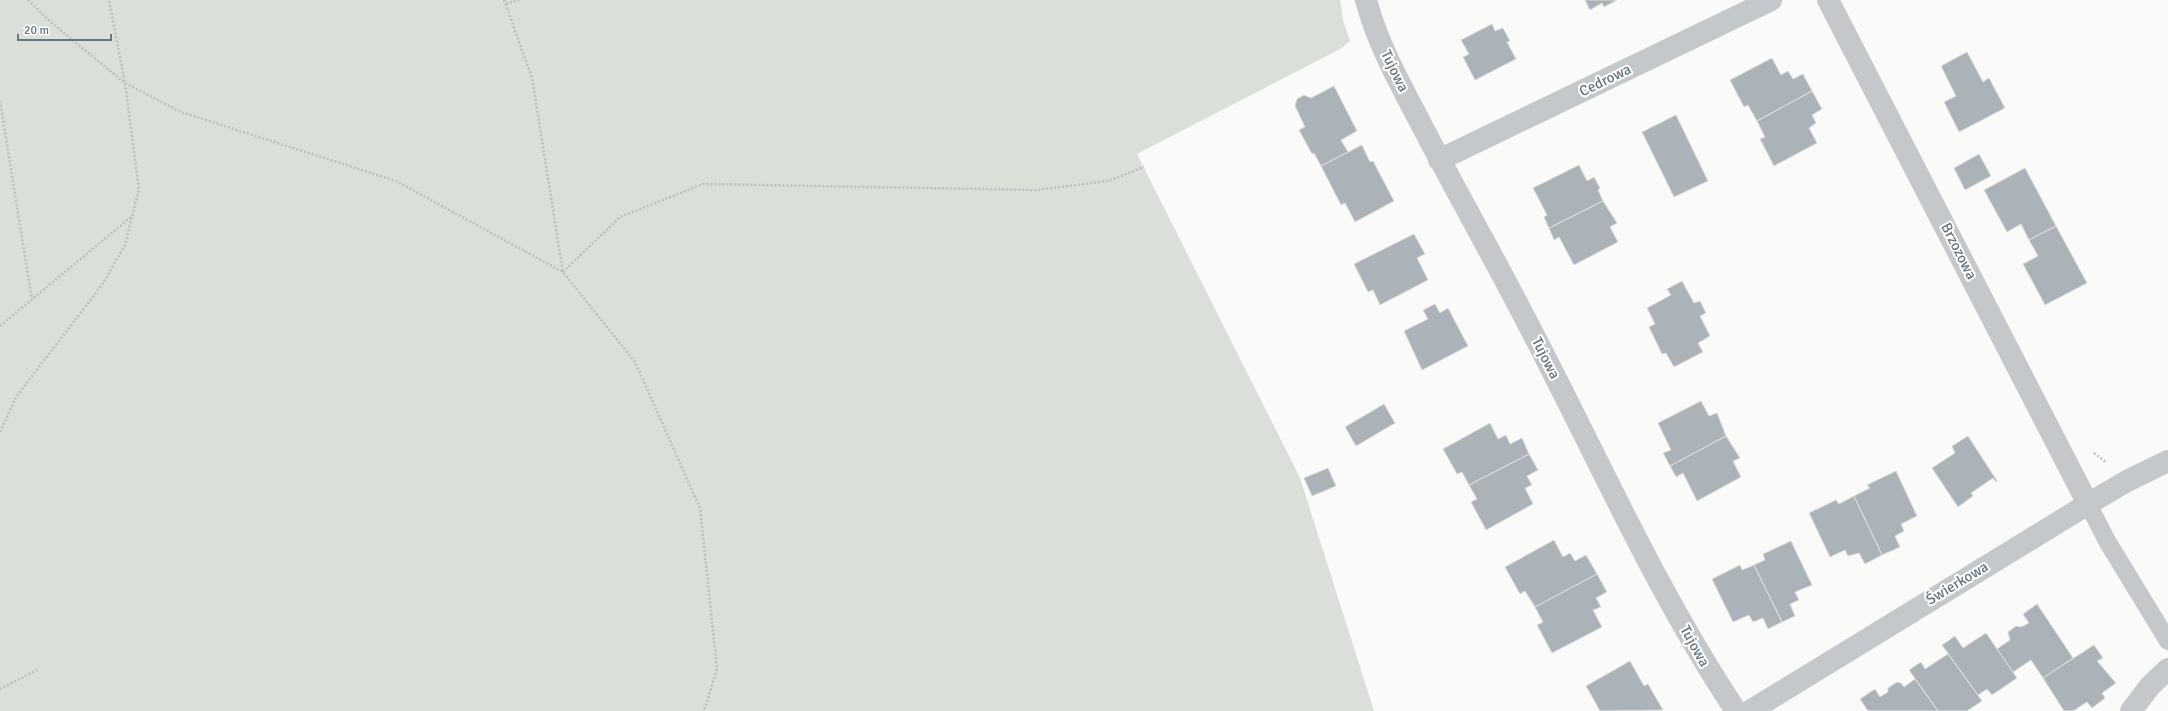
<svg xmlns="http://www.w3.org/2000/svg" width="2168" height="711" viewBox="0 0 2168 711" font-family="Signika,sans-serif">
	<rect width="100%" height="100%" fill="#fafaf8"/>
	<path fill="#dadfd7" d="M0,0H1340L1343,20L1350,41L1342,48L1137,154L1300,478L1374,711H0Z"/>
	<path fill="#aab3b9" stroke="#dcdcda" d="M1585,0H1617L1604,7L1602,3L1590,10Z
		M1492,24L1495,31L1503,28L1510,41L1507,42L1516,59L1475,80L1463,57L1469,54L1461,40Z
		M1967,52L1983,82L1989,78L2005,108L1959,132L1944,102L1956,96L1941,66Z
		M1772,58L1781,75L1788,71L1793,79L1803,74L1812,91L1757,121L1748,105L1744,107L1730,80Z
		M1334,86L1357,131L1341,140L1348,152L1321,166L1314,153L1312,154L1299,130L1305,127L1295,106L1297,99L1304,95L1311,98Z
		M1812,91L1822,109L1812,115L1816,123L1809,128L1817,143L1774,166L1760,139L1765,137L1757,121Z
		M1676,115L1708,181L1674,197L1642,132Z
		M1362,145L1370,162L1373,161L1394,201L1355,222L1345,203L1341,205L1321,166Z
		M1979,154L1991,176L1965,190L1954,168Z
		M1579,165L1587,181L1594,177L1600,188L1598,190L1603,201L1549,228L1544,217L1547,215L1533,188Z
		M2025,168L2056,226L2029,240L2021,224L2007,232L1984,190Z
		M1603,201L1617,223L1610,227L1618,242L1574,265L1559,237L1554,240L1549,228Z
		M2056,226L2087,283L2045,305L2023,264L2038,256L2029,240Z
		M1414,234L1425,254L1417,258L1428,280L1380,305L1373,290L1368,292L1354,264Z
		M1682,281L1694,303L1700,301L1706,313L1700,316L1710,336L1698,343L1703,352L1674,367L1666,353L1662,354L1649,327L1655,324L1647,308L1671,295L1667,289Z
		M1435,304L1440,313L1448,308L1468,346L1422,370L1404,331L1428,319L1423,310Z
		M1701,401L1709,416L1717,413L1726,436L1670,466L1663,453L1671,450L1658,423Z
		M1384,404L1395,423L1356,446L1345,427Z
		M1490,423L1498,439L1506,435L1510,444L1522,438L1529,454L1469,485L1462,472L1457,474L1443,449Z
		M1726,436L1740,458L1733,461L1741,477L1697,501L1683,473L1676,477L1670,466Z
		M1968,436L1997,481L1996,482L1993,478L1971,493L1973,496L1958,507L1932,468L1955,453L1952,446Z
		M1529,454L1538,470L1527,476L1532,485L1525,488L1533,504L1486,530L1471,502L1477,499L1469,485Z
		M1328,468L1336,486L1312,496L1304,478Z
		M1896,471L1917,516L1901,524L1904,531L1895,536L1900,547L1882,555L1854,496L1870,488L1867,485Z
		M1854,496L1882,555L1865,564L1859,553L1848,556L1845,550L1830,557L1809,513L1836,500L1839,504Z
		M1554,540L1563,557L1570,553L1575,561L1586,555L1597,574L1535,607L1525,591L1520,594L1505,567Z
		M1791,541L1812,585L1795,592L1799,600L1790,604L1795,616L1782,622L1754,565L1765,560L1763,554Z
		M1740,565L1742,570L1754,565L1782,622L1768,629L1763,618L1753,622L1749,615L1733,622L1712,579Z
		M1597,574L1607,592L1596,598L1601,607L1593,610L1602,627L1552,653L1537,625L1543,622L1535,607Z
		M2037,604L2073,658L2043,678L2031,660L2013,672L1997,649L2010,640L2008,632L2016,626L2021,627L2029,623L2023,614Z
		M1986,633L2017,678L1992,695L1987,689L1978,695L1942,645L1955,636L1963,648Z
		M2094,645L2103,658L2097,661L2116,683L2102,693L2105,698L2092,708L2087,702L2073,711H2064L2043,678Z
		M1948,654L1982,701L1967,711H1938L1909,670L1921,662L1925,669Z
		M1630,661L1644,686L1648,684L1663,710L1600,711L1586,686Z
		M1915,679L1938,711H1868L1860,699L1875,689L1880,697L1888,692V688L1897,682L1901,683L1904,687Z"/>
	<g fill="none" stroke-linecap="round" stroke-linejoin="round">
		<path stroke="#bbbfc2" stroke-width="2.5" stroke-dasharray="2 2" stroke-linecap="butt" d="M28,0L53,24L125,83L181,112L396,181L563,272L635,362L700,508L717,669L704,711
			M504,0L532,78L563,272
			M506,4L519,0
			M0,101L32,300
			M563,272L620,217L703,184L1037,190L1108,181L1144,167
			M0,326L131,217
			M0,432L16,397L102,285L125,245L139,189L125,83L109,0
			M2094,453L2106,462
			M0,689L39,669"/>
		<path stroke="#c3c8cc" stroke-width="18" d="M2088,504L2107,541L2168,641"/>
		<path stroke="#c3c8cc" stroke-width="22" d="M1366,0C1377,42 1398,80 1418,118C1453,186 1491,252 1526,320C1595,451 1654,588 1736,711
			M1828,0L2088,504
			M1439,160L1771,0
			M1750,711L2088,504L2127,481L2168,461
			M2131,711L2150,686L2168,669"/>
	</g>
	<g text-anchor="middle" stroke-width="4" stroke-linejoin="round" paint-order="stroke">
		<g font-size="15" fill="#657683" stroke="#fff">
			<text transform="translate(1395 71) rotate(64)" y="5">Tujowa</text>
			<text transform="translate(1605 80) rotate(-26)" y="5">Cedrowa</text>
			<text transform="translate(1959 251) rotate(63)" y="5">Brzozowa</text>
			<text transform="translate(1546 358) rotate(63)" y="5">Tujowa</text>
			<text transform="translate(1957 583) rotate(-31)" y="5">Świerkowa</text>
			<text transform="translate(1695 646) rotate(61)" y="5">Tujowa</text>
		</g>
	</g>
	<path d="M18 34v6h93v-6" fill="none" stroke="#657683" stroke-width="2"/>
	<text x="24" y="34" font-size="12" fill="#657683" stroke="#ffffff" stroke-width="3" paint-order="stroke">20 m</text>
</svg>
